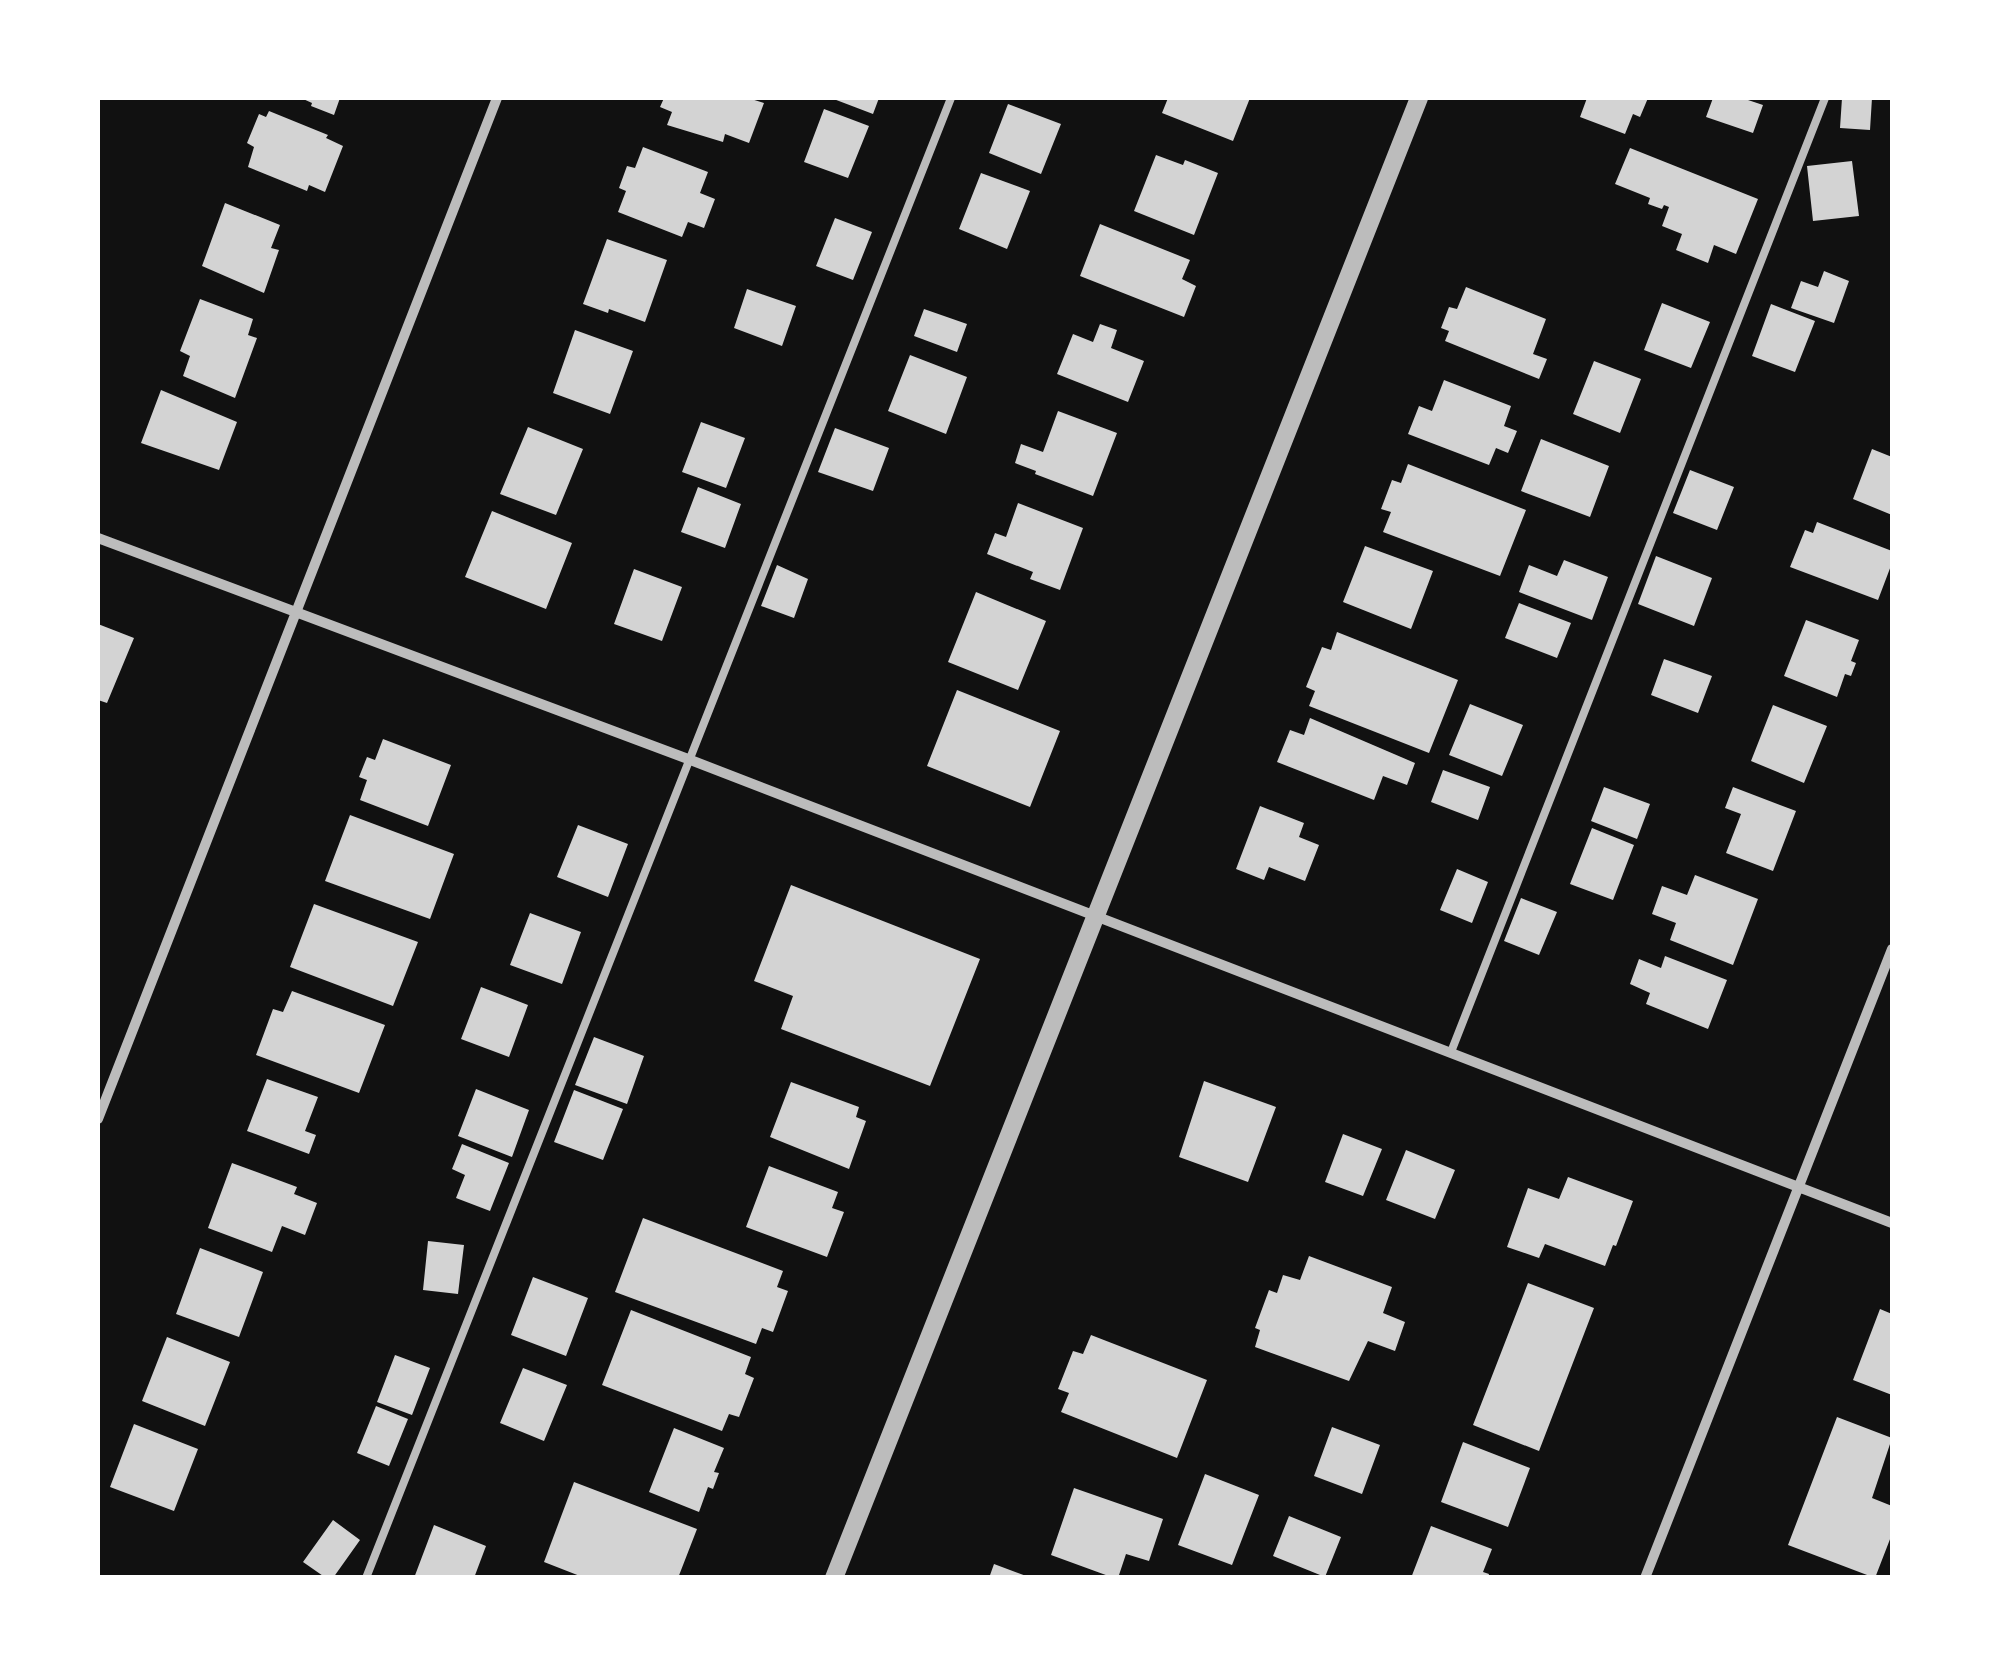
<svg xmlns="http://www.w3.org/2000/svg" width="1990" height="1675" viewBox="0 0 1990 1675" font-family="Mulish,sans-serif">
	<rect width="100%" height="100%" fill="#111"/>
	<path fill="#d3d3d3" d="M301,98H340L334,115L311,106L312,103Z
		M664,98H748L764,103L749,143L725,134L723,142L667,125L672,112L660,107Z
		M831,98H879L873,114Z
		M1168,98H1250L1233,141L1162,113Z
		M1587,98H1648L1640,117L1633,114L1625,134L1580,117Z
		M1713,98H1742L1763,105L1753,133L1706,117Z
		M1842,98H1872L1870,130L1840,128Z
		M1008,104L1061,124L1041,174L989,153Z
		M824,109L869,126L848,178L804,162Z
		M269,111L328,135L326,138L343,146L325,192L309,185L307,191L248,167L254,147L247,143L259,114L266,117Z
		M643,147L708,172L700,193L715,199L704,228L688,222L682,237L618,212L626,191L619,188L627,166L635,168Z
		M1630,148L1758,199L1736,254L1714,245L1708,263L1676,250L1682,234L1662,226L1669,207L1664,205L1662,209L1648,204L1650,198L1615,184Z
		M1156,155L1183,165L1185,160L1218,173L1194,235L1134,211Z
		M1852,161L1859,216L1813,221L1807,166Z
		M981,173L1030,191L1007,249L959,229Z
		M225,203L280,225L271,248L279,250L264,293L202,266Z
		M835,218L872,232L853,280L816,266Z
		M1100,224L1190,260L1182,279L1196,286L1184,317L1080,276Z
		M607,239L667,260L645,322L609,309L608,313L583,304Z
		M1824,271L1849,281L1834,323L1791,308L1801,281L1818,287Z
		M1466,287L1546,319L1533,354L1547,359L1539,379L1445,341L1449,331L1441,328L1449,307L1457,309Z
		M747,289L796,306L782,346L734,328Z
		M200,299L253,319L248,335L257,338L235,398L183,376L190,356L180,351Z
		M1662,303L1710,322L1691,368L1644,350Z
		M1771,304L1815,321L1795,372L1752,356Z
		M924,309L967,324L957,352L914,336Z
		M1100,324L1117,330L1111,348L1144,361L1128,402L1057,374L1073,334L1093,342Z
		M575,330L633,351L610,414L553,393Z
		M910,355L967,377L946,434L888,411Z
		M1594,361L1641,379L1620,433L1573,414Z
		M1444,380L1511,406L1504,426L1517,431L1508,453L1496,448L1489,465L1408,434L1419,406L1432,411Z
		M161,390L237,422L219,470L141,443Z
		M1058,411L1117,433L1093,496L1035,474L1036,471L1015,463L1021,444L1043,452Z
		M701,422L745,438L726,488L682,472Z
		M528,427L583,449L556,515L500,494Z
		M835,428L889,448L873,491L818,472Z
		M1541,439L1609,466L1590,517L1521,491Z
		M1872,449L1892,457V515L1853,499Z
		M1408,464L1526,510L1500,576L1383,532L1391,512L1381,509L1392,480L1401,483Z
		M1690,470L1734,487L1717,530L1673,513Z
		M698,487L741,504L725,548L681,532Z
		M1018,503L1083,528L1060,590L1030,579L1033,572L987,554L995,533L1006,537Z
		M492,511L572,543L546,609L465,577Z
		M1817,522L1892,551V563L1878,600L1790,567L1805,530L1813,533Z
		M1365,546L1433,571L1411,629L1343,602Z
		M1656,556L1712,578L1694,626L1638,604Z
		M1564,560L1608,577L1592,620L1519,592L1529,565L1557,576Z
		M777,565L808,579L794,618L761,606Z
		M634,569L682,587L662,641L614,624Z
		M976,592L1046,621L1018,690L948,662Z
		M1519,603L1571,623L1557,658L1505,638Z
		M1806,620L1859,640L1851,661L1856,663L1851,676L1845,674L1837,697L1784,676Z
		M98,624L134,638L107,703L98,700Z
		M1337,632L1458,680L1429,753L1309,706L1315,691L1306,687L1322,647L1331,650Z
		M1664,659L1712,676L1698,713L1651,695Z
		M957,690L1060,731L1030,807L927,766Z
		M1470,704L1523,725L1502,776L1449,755Z
		M1773,705L1827,726L1804,783L1751,761Z
		M1310,718L1415,763L1407,785L1383,776L1374,800L1277,762L1290,730L1304,735Z
		M383,739L451,765L428,826L360,800L367,780L359,777L367,757L375,760Z
		M1443,770L1490,787L1478,820L1431,802Z
		M1604,787L1650,804L1637,839L1591,821Z
		M1733,787L1796,811L1773,871L1726,853L1741,814L1725,808Z
		M1260,806L1304,823L1299,837L1319,845L1305,881L1269,867L1264,880L1236,869Z
		M350,815L454,854L430,919L325,881Z
		M578,825L628,844L608,897L557,877Z
		M1592,828L1634,845L1613,900L1570,884Z
		M1457,869L1488,882L1472,923L1440,910Z
		M1695,875L1758,899L1733,965L1670,940L1676,923L1652,914L1662,886L1687,895Z
		M791,885L980,959L930,1086L781,1029L793,996L754,981Z
		M1521,898L1557,912L1539,955L1504,941Z
		M314,904L418,942L393,1006L290,967Z
		M530,913L581,932L562,984L510,965Z
		M1665,956L1727,980L1708,1029L1646,1004L1650,993L1630,984L1639,959L1661,968Z
		M481,987L528,1005L509,1057L461,1039Z
		M292,991L385,1025L359,1093L256,1055L273,1009L283,1012Z
		M594,1037L644,1056L627,1104L575,1085Z
		M267,1079L318,1097L305,1131L316,1135L309,1154L247,1131Z
		M1204,1081L1276,1107L1248,1182L1179,1157Z
		M791,1082L859,1107L856,1117L866,1121L849,1169L770,1137Z
		M476,1089L529,1110L512,1157L458,1136Z
		M574,1090L623,1109L603,1160L554,1142Z
		M1343,1134L1382,1149L1363,1196L1325,1182Z
		M462,1144L509,1163L490,1211L456,1198L465,1175L452,1169Z
		M1406,1150L1455,1170L1435,1219L1386,1200Z
		M232,1163L297,1187L294,1194L317,1203L305,1235L282,1226L272,1252L208,1228Z
		M769,1166L838,1192L832,1208L844,1212L827,1257L746,1227Z
		M1568,1177L1633,1201L1616,1246L1613,1245L1605,1266L1545,1244L1539,1258L1507,1247L1528,1188L1559,1199Z
		M643,1218L783,1271L777,1287L788,1291L773,1332L762,1328L756,1344L615,1292Z
		M428,1241L464,1245L458,1294L423,1290Z
		M200,1248L263,1272L239,1337L176,1314Z
		M1309,1256L1392,1287L1383,1313L1405,1322L1395,1351L1368,1341L1349,1381L1255,1347L1260,1330L1255,1328L1269,1290L1277,1293L1283,1275L1300,1280Z
		M533,1277L588,1298L566,1356L511,1335Z
		M1528,1283L1594,1308L1539,1451L1473,1425Z
		M1880,1309L1892,1314V1395L1853,1380Z
		M631,1310L751,1357L745,1374L754,1378L739,1417L729,1414L722,1431L602,1385Z
		M1091,1335L1207,1380L1177,1458L1061,1412L1069,1393L1058,1389L1073,1351L1083,1354Z
		M167,1337L230,1362L205,1426L142,1401Z
		M395,1355L430,1368L412,1415L377,1402Z
		M523,1368L567,1385L544,1441L500,1423Z
		M376,1406L408,1419L389,1466L357,1453Z
		M1837,1417L1892,1438L1872,1498L1892,1506V1534L1875,1578L1788,1545Z
		M134,1424L198,1449L174,1511L110,1487Z
		M1332,1427L1380,1445L1362,1494L1314,1476Z
		M674,1428L724,1448L714,1472L719,1473L713,1489L708,1487L699,1512L649,1492Z
		M1463,1442L1530,1468L1508,1527L1441,1502Z
		M1205,1474L1259,1495L1232,1565L1178,1545Z
		M574,1482L697,1529L678,1578H585L544,1562Z
		M1074,1488L1163,1519L1149,1561L1126,1554L1118,1578H1114L1051,1555Z
		M1289,1516L1341,1537L1325,1577L1273,1556Z
		M333,1520L360,1540L333,1578H326L303,1562Z
		M434,1525L486,1546L474,1578H414Z
		M1431,1526L1492,1549L1483,1572L1489,1574L1488,1578H1411Z
		M994,1564L1029,1577V1578H989Z"/>
	<g fill="none" stroke-linecap="round" stroke-linejoin="round">
		<path stroke="#bcbcbc" stroke-width="8" d="M1451,1052L1825,98
			M366,1578L951,98"/>
		<path stroke="#bcbcbc" stroke-width="10" d="M98,538L688,759L1892,1223
			M98,1119L497,98
			M1645,1578L1892,949"/>
		<path stroke="#bcbcbc" stroke-width="18" d="M834,1578L1419,98"/>
	</g>
	<rect width="1990" height="1675" fill="none" stroke="#ffffff" stroke-width="200"/>
</svg>
